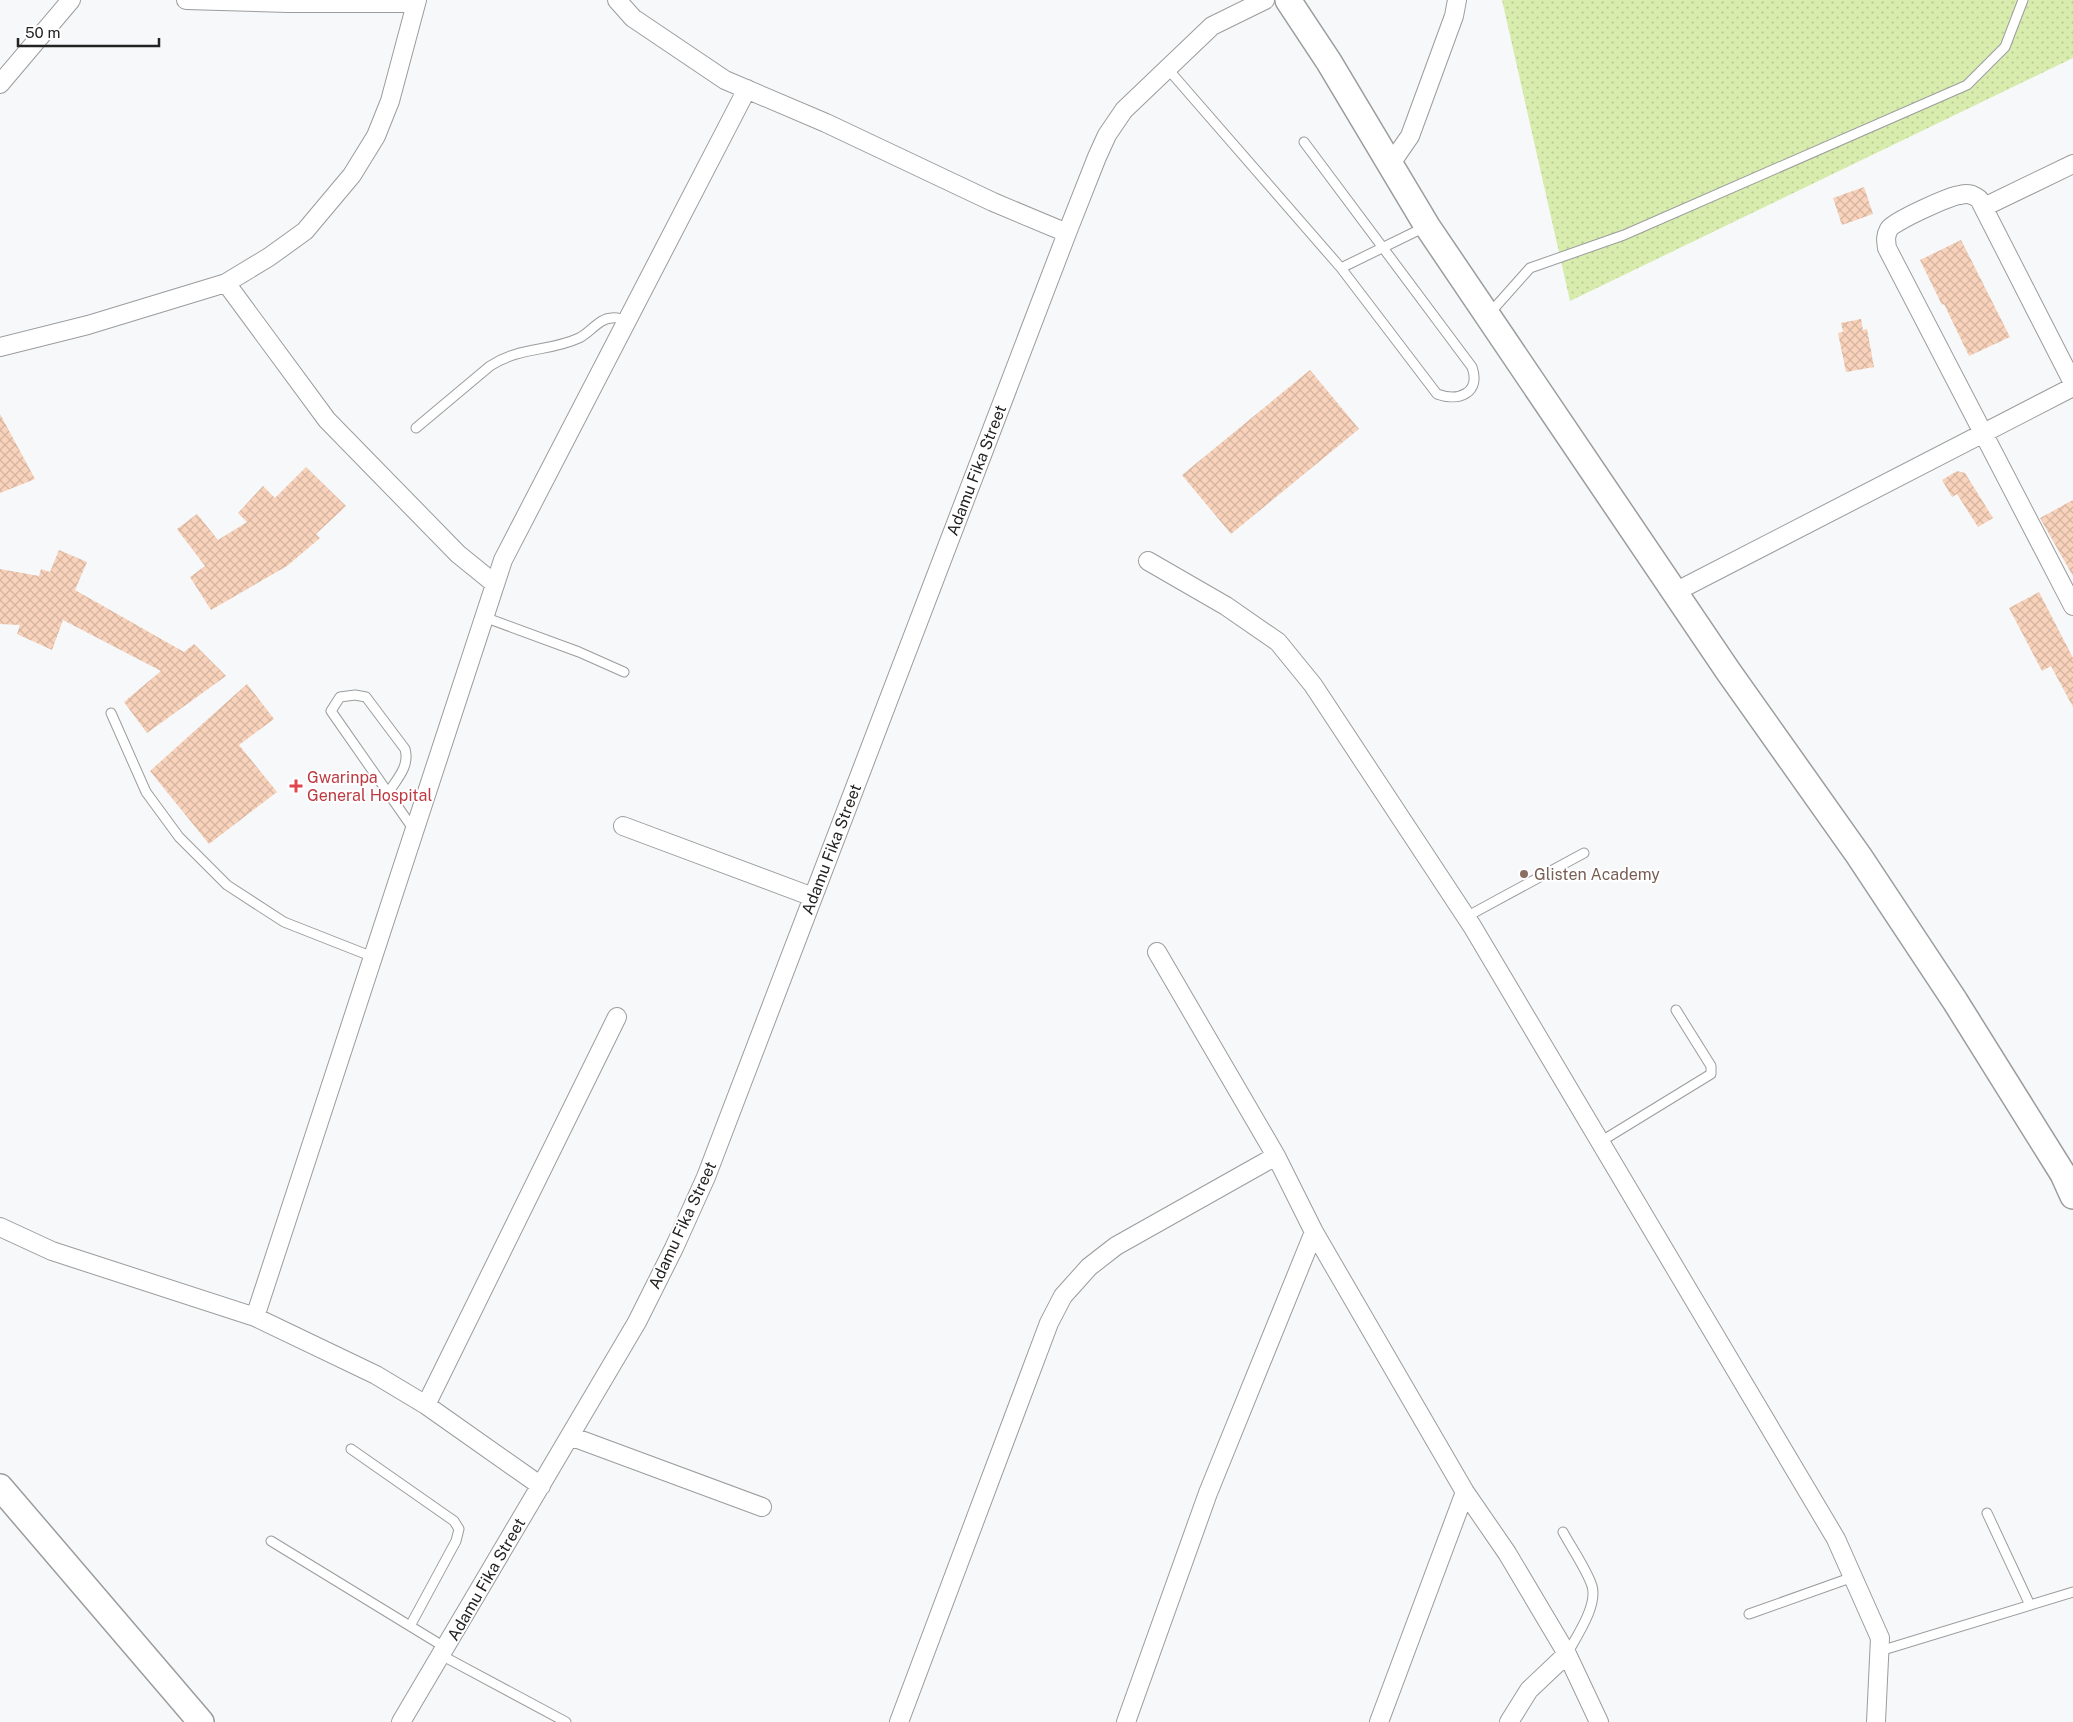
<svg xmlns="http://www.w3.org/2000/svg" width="2073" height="1722" viewBox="0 0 2073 1722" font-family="'Public Sans',sans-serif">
	<defs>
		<pattern id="grass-dots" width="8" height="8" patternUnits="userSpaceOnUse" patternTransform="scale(1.25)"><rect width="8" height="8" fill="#d8ecad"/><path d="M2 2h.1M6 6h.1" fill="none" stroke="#b9ca95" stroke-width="1.8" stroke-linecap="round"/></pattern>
		<pattern id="building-cross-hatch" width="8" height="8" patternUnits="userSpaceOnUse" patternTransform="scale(1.25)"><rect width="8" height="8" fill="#f8d2ba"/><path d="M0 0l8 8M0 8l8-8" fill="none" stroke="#d4b4a0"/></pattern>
	</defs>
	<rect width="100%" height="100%" fill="#f7f8f9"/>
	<path fill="url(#grass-dots)" d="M1502,0H2073V58L1570,301Z"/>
	<path fill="url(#building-cross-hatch)" d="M1864,187L1873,214L1842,225L1833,198Z
		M1961,240L2010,337L1969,356L1944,304L1942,305L1920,260Z
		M1861,319L1863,330L1867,329L1874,367L1846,372L1838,333L1843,332L1841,323Z
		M1310,370L1359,429L1231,534L1182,475Z
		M0,414L35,479L0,493Z
		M306,467L346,506L316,534L320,538L287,566L211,610L190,577L205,566L177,529L197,514L218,540L247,522L238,513L263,486L275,498Z
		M1957,471L1965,473L1993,518L1978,527L1957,494L1952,497L1942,480Z
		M2073,500V576L2040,518Z
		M59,550L87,562L75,590L184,652L194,644L226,676L147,733L124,702L161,671L63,620L52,650L17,634L20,625L0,624V569L39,576L41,569L50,572Z
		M2039,592L2073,658V707L2051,666L2042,671L2009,608Z
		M247,684L274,719L239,745L277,792L209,844L150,771Z"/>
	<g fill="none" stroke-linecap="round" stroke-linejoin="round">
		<g stroke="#9b9c9d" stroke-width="11">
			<path id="lane" d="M1167,68L1341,268L1427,226
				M1304,142L1472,367C1481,393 1459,402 1437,394L1341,268
				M1489,314L1530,268L1624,235L1967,85L2005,47L2023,0
				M416,428L490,366C521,346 549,352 579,338C590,333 599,318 612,318C617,317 623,320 627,320
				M484,617L579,652L624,672
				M111,713L146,792L179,837L227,885L284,922L373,957
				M388,793C397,779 410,766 405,749L366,697L355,695L340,697L331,711L414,830
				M1466,917L1584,853
				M1600,1142L1711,1074V1066L1676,1010
				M351,1449L454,1521L459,1529L456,1541L410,1626
				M1987,1513L2030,1605
				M1563,1532C1571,1547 1587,1570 1592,1586C1598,1606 1576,1637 1567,1654
				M271,1541L446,1648
				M1749,1614L1853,1577
				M1880,1651L2073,1592
				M441,1655L566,1722"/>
		</g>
		<g stroke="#9b9c9d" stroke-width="20">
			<path id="street" d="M186,0L288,3H416
				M617,0L633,18L725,80L826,123L993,202L1067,233
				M0,84L71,0
				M1390,165L1410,136L1454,16L1457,0
				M1984,207L2073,164
				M226,283L327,420L458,554L495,584
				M0,347L88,325L226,283L269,257L305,231L352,175L376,136L390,101L417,0
				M2073,383L1979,199C1972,194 1968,193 1960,195C1950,196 1894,221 1889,229C1885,236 1886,241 1887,248L2073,606
				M1148,561L1226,606L1278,642L1313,685L1472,926L1836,1539L1880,1638L1876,1722
				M1675,592L2073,387
				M623,826L813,897
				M1157,952L1276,1156L1314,1232L1465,1492L1507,1553L1567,1654L1599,1722
				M0,1227L52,1251L255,1317L376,1375L426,1405L541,1486
				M255,1317L503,560L747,89
				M426,1405L617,1017
				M570,1436L762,1507
				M401,1722L637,1322L674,1248L706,1177L1067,233L1097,157L1107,135L1124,110L1212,26L1265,0
				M899,1722L1049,1323L1063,1296L1089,1267L1116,1246L1276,1156
				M1126,1722L1208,1493L1314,1232
				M1379,1722L1465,1492
				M1509,1722L1529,1690L1567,1654"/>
		</g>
		<g stroke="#9b9c9d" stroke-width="28">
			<path id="secondary" d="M1288,0L1329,62L1427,226L1728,671L1859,856L1955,1001L2063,1174L2073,1196
				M0,1487L201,1722"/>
		</g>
		<use href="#lane" stroke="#fff" stroke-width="9"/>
		<use href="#street" stroke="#fff" stroke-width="18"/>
		<use href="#secondary" stroke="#fff" stroke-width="25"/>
	</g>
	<path fill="#e0444e" stroke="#fff" stroke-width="2" d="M293.5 778.5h5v5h5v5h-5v5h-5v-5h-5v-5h5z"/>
	<circle fill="#8d6e63" stroke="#fff" stroke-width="2" cx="1524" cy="874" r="5"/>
	<g text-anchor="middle" stroke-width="4" stroke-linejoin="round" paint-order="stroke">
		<g font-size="16" fill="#232323" stroke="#fff">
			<text transform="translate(976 470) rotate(-69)" y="6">Adamu Fika Street</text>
			<text transform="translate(831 849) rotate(-69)" y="6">Adamu Fika Street</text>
			<text transform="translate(682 1225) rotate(-65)" y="6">Adamu Fika Street</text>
			<text transform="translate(486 1579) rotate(-60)" y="6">Adamu Fika Street</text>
		</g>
		<g font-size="16" fill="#be3a42" stroke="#fff" text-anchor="start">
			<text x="307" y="783">Gwarinpa<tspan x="307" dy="18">General Hospital</tspan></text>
		</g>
		<g font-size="16" fill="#785e54" stroke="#fff" text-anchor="start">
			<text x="1534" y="880">Glisten Academy</text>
		</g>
	</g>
	<path d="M18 38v8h141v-8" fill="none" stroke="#232323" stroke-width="2.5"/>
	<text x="25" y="38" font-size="15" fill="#232323" stroke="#ffffff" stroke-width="4" paint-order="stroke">50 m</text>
</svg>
